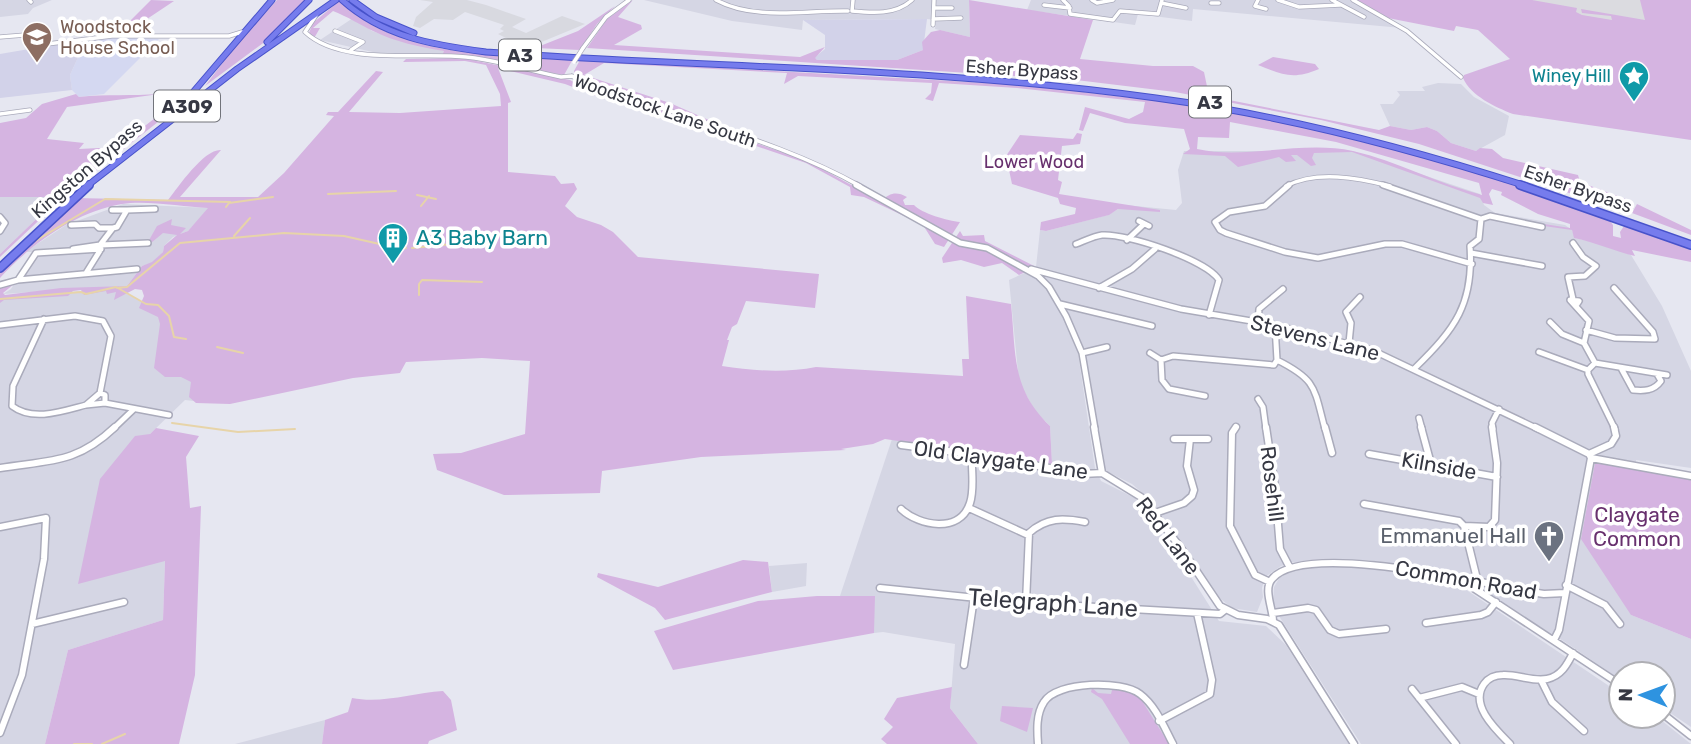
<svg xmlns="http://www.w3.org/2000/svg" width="1691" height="744" viewBox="0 0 1691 744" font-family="Rubik,sans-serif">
	<rect width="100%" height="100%" fill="#e6e7f1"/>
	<path fill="#d5d6e4" d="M0,0H52L33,8L28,14L0,17Z
		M644,0H969L970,37L935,29L936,20L927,19L803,20L802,30L732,21Z
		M1031,0H1351L1402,28L1193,9L1192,21L1138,14L1135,25L1027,10Z
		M353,18L372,31L401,41L444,51L442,55H386L320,40Z
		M1438,83L1461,84L1474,97L1509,116L1505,135L1476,151L1451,143L1437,131L1427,127L1411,130L1390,126L1380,104H1393L1400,95L1397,91H1425L1422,87Z
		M1184,151H1352L1480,194L1484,205L1495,213L1565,225L1572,230L1575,238L1602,244L1631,255L1662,306L1691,371V468L1636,460L1631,615L1691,639V727L1663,708V674H1621V680L1565,642L1489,595L1485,591L1482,580L1369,560L1293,562L1281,566L1265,577L1262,588L1263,597L1257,612L1232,608L1217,596L1186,547L1147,497L1132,484L1106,471L1103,467L1085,353L1068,315L1036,267L1040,230L1046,231L1108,215L1125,205L1176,210L1182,203L1178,170Z
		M60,196L0,254V197Z
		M123,204L210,208L188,231L173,237L164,246L163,252L152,263L142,266L127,286L3,294L11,289L34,252H25L66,225Z
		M1029,271L1048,290L1065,321L1078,353L1095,468L1101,481L1135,498L1183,564L1219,621L1266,626L1286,645L1349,744H978L950,708L955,644L883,632L874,633V596H840L892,439L1052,464L1050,426L1035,411L1019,382L1009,280Z
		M115,288L151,306L202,379L194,401L185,400L150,434L165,560L163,620L68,650L45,744H0V298Z
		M807,563L806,586L772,592L769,566Z
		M1341,566L1368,567L1456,583L1621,694V716H1656L1691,744H1361L1279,616L1273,603L1274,587L1280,577L1295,569Z
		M325,720L322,744H235Z"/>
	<path fill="#d4d8f1" d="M124,37L159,39L104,94L79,97L72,90L70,75L86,40Z"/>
	<path fill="#d8d9e0" d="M420,0H467L486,5L526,19L512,27L526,33L562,16L585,24L532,46L520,45L498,34L504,31L500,29L504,25L465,12L453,20L434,19L420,28L413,26L416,17L433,2Z"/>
	<path fill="#d2d2e9" d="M927,19L923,50L897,60H817L814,58L825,49V35L803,20Z
		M86,40L70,75L72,90L0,98V54L35,48L33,46Z"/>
	<path fill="#d5b4e1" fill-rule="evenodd" d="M151,0L174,1L135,27L123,28Z
		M277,0H306L270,38L205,86L240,40Z
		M633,0L618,17L641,25L642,29L614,45L800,57L825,47L815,58L817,60H897L923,50L922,42L931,32L940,30L970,37L969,0L1093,20L1080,59L1153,66H1193L1204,72L1209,96L1379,130L1390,126L1411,130L1427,127L1437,131L1451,143L1476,151L1480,148L1492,149L1503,158L1578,175L1580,182L1631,201L1624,211L1419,144L1321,120L1175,92L1076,80L587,48L607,19Z
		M1355,0H1691V140L1513,114C1495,107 1471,96 1463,78L1464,75L1510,59L1478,30L1456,26L1454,31L1388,18Z
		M339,1C400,58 495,55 573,59L564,75L442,55L444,51C420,47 395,42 373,31C359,24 348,17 333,11L313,28H320L313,40L309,33L313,23Z
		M615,6L597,24L580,50L535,48L578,31Z
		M1273,57L1315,64L1319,69C1293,80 1283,75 1258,65Z
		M462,58L570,80L587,90L647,105L807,161L881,201C890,193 896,191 907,197L903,200L905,205H914C921,213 948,221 960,222L944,247L935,244L923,225L864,197L851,195L850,187L806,163L636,105L604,99L565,84L498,68L511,102L508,103V172L555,176L561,184L574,183L577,189L565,206L577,217L601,225L613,232L638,257L819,274L815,308L746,301L737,324L732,327L727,340H729L722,366C753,371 786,373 816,367L963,376L962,359H969L966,296L1011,304C1016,353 1011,389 1050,426L1052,464L885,439L873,444L841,449L846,450L701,457L602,471L600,493L504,495L437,470L433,454L461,453L525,434L530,361L482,358L406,362L400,373L353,378L230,404L196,403L189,397L191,382L181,377H165L154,368L160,324L158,317L139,308L144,296L142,290L135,289L114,300L116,292L107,294L106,291L84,295L81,290L73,291L68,296L4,300L0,303V288L14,284L3,293L5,295L61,288L127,286L142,266L152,262L163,252L164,246L177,235L163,233L151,243L148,242L157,226L172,219L171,225L186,228L180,234L188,231L208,208C183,207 147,200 122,204C75,212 31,244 0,278V271L76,198L168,200C179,186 204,149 221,150L180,197H258L284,173L334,116L326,115L328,112H338L376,71L383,72L349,112L400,113L501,106L500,94L486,65L465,61L403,62L406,59Z
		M580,60L1024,85L1185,104L1269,119L1391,149L1476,173L1606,216L1613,225V236L1621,238L1620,232L1626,223L1684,246L1691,249V262L1632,250L1635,256C1616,252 1595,242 1574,238L1572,230L1530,224L1531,222L1570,228V224L1538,214L1501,195L1502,192L1492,189L1489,194L1493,205L1483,203L1480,198L1352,152L1314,153L1312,158L1316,165L1311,166L1297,155H1291L1296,161L1286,162L1279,157L1238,167L1225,156L1183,154L1190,149L1184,129L1125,123L1090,113L1083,131L1079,130L1085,107L1129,119L1143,112L1145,102L1017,88L939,83L933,101L925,99L931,93L932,83L798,76L784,84L787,73L604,63L584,75L670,103L727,128L725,130L608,92L575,77L574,71ZM1230,122L1336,142L1479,183L1482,195C1439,184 1397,161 1353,151C1301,140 1245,160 1197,149L1198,137L1229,138Z
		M76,94L79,97C106,94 132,96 159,94L67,107L47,139L84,143L79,149L99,148L111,152L185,95H189L163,118L68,193L0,257V254L59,197H0V123L26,118L42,104Z
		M1077,133L1082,134L1080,144L1062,146L1058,180L1062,182L1059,194L1160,210V212L1118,209L1109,215L1046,231L1040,230L1041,222L1075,214L1076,208L1060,204L1058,198L1012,184L1006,156L1020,135L1073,139Z
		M1637,204L1691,230V235L1632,213Z
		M960,231L963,236L984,235L985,241L1036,267L1019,275L1002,263L984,267L961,260L943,263L942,258Z
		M156,428L199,436L186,457L190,508L201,506L195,675L179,744H45L68,650L163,620L165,561L78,584L100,479L135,436L150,434Z
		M1596,458L1691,473V639L1631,615L1581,539Z
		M743,560L768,562L772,592L665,620L655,608L597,577L598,573L658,587Z
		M817,596H875L874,633L673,670L654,631L758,601Z
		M952,687L950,708L978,744H887L881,739L893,727L884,719L897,698Z
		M1092,688L1098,693L1111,694L1112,690H1127L1139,696L1169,744H1130L1102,699L1091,692Z
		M443,691L451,700L457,730L429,741L428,744H322L325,720L348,712L352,698C382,704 412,693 443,691Z
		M1002,706L1033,708L1027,732L1000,721Z"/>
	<path fill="#dbdbe0" d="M1532,0H1640L1645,20L1581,9L1582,13L1611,16L1612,20L1582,15L1576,12L1577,8Z"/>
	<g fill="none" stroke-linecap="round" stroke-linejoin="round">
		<path stroke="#e7d4a9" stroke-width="2" d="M328,194L396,191
			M417,195L436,199
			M421,206L429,196
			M226,207L229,203L273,197
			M234,236L250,218
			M32,243L105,199L230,202
			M400,248H406
			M412,248L452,244L489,232
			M117,288L127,287L180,243L284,233L344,236L393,247
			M419,295V284L422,280L482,282
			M0,299L81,292L86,294L116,287L146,304L158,305L169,316L174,337L186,339
			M217,347L243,353
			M172,423L238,432L295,429
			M74,744H92
			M102,744L125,734"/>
		<g stroke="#aaabbb" stroke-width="5">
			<path id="minor-far2" d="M29,0L31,2
				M716,0C755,21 805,10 848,11
				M853,0L852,11C872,13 896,15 912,0
				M1063,0L1069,6L1070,14L1113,20L1120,11L1158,14L1162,0
				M1092,0L1097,3L1113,0
				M1258,0L1255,6L1266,9
				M1278,0L1299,7L1340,5
				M1332,0L1364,17
				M1353,0L1407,31L1461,77
				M1161,3L1186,8
				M1211,3H1219
				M1044,5L1070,8
				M934,8H952
				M317,14L305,32C341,66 420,52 466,57C498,60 530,71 561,77L572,76
				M933,19L961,18
				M933,25L934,0
				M335,31L363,42L351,50
				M0,37L25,35L32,43L39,45L112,36H229L242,32
				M583,48L606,17L629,0
				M572,76C598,93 624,95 653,105C722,129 796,150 860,186
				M0,114L30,110
				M1286,186C1317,170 1358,178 1390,186"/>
		</g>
		<g stroke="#aaabbb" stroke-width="8">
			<path id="minor-far1" d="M856,185L960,243L987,248L1038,276L1049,287L1066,316L1082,353L1095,429
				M1289,185L1265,206L1229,212L1215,222L1220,230L1226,233L1285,252L1318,258L1385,244H1402L1472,264
				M1383,185L1481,219
				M112,210H127L117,227L113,228
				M127,210L155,209
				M0,217L5,223L0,231
				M1481,219L1490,216L1542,227
				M1139,221L1149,226
				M71,225L95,224L99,228H113L100,245L101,249L86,273
				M1127,240L1144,224
				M1573,243L1583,257L1596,266L1585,276L1568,277L1573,299
				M1076,244C1084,241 1094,236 1102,235C1126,233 1207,260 1219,280L1209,315
				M101,245L148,243
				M73,249L100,245
				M1471,253L1542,266
				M1031,269L1181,309L1275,325L1372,350L1538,429
				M18,280L137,269
				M0,285L18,280L36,253L101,249
				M1099,288L1132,269L1155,249
				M1060,304L1152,326
				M1577,304L1579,301L1570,300L1589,321L1584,343L1595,363L1667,375
				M44,319L13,386L12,406C33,422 63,411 86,405
				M1258,322L1259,309L1283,289
				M1550,322L1562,334L1584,343
				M0,325L75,316L103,321L111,336L100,393
				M1586,330L1615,338L1655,339L1653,332L1614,288
				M1349,343L1351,323L1346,312L1360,297
				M1539,352L1588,370
				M1082,353L1107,347
				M1150,353L1161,360
				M1277,360C1317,380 1314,388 1325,429
				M1595,363L1588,370V374L1615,429
				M1415,368C1455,329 1474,304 1470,246L1479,239L1481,219
				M1621,368L1633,390C1644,391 1654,391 1661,381L1657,374
				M100,393L105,395V403L86,405Z
				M1205,396L1169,389L1162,380L1161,360L1173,356L1274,365L1277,360L1275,325
				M1258,399L1263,407L1266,429
				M105,403L169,415
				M1419,418L1422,429
				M113,429L134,409
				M1493,429L1492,423L1499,409"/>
		</g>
		<g stroke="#aaabbb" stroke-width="9">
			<path id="minor" d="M1094,427L1102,473L1141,497L1181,548L1220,606L1238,615L1267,619L1279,625L1354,744
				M1236,427L1232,433L1230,526L1255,575L1270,582
				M1266,427L1275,487L1280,549L1290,568
				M1325,427L1332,453
				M1421,427L1431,464
				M1535,427L1589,454
				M1174,439H1208
				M901,445L979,455L1082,474L1102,473
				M1369,454L1497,477
				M1589,454L1611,444L1616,436L1614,427
				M1591,458L1691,476
				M0,468C50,460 76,464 115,427
				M1364,504L1459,521L1464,526L1478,583
				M969,508L1028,535
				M901,509C919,526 960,534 970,503C975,488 971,470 972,454
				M1155,513L1184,503L1192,496L1194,490L1187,466L1190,439
				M1464,526L1489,527L1495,520L1497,463L1492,427
				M0,527L46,518L44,559L22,675L0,733
				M1469,582L1475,589L1621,685
				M1566,585L1605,605L1620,624
				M880,588L1026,603L1220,614L1225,610
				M1026,603L1029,533C1047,517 1063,518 1085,522
				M1273,613L1308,608L1316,610L1330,630L1339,634L1386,629
				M1273,621C1273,609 1263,589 1272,579C1305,539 1494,586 1544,594L1565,593
				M1426,623L1481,615L1488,612L1496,602
				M32,624L124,602
				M1554,640L1559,630L1591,458L1589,454
				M964,665L974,598
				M1541,680L1552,702L1584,731
				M1412,689L1456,744
				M1419,698L1462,687L1479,694
				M1663,714L1691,736
				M1159,721L1210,694L1212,680L1197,613
				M1038,744C1037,730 1036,714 1044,702C1057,681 1122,680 1140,694C1156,706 1164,727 1173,744
				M1510,744C1496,730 1469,705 1484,684C1489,677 1495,675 1503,675C1517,674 1532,682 1547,679C1561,676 1567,665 1573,653"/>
		</g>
		<g stroke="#4752ca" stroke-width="7">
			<path id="highway-far1" d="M342,0C383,37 433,45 486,52C709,68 934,67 1156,98C1281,115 1405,147 1526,186
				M352,0L376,17L414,33
				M267,42L309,0
				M183,104L272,0
				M87,186L237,69L336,0"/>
		</g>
		<g stroke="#4752ca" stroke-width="10">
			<path id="highway" d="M1520,185L1691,245
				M0,268L89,185"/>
		</g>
		<use href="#minor-far2" stroke="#fff" stroke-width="3.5"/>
		<use href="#minor-far1" stroke="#fff" stroke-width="5"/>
		<use href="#minor" stroke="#fff" stroke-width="6"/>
		<use href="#highway-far1" stroke="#767ced" stroke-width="5"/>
		<use href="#highway" stroke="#767ced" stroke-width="7"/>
		<g stroke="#aaabbb" stroke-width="5" stroke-linecap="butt">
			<path id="minor-bridge" d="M574,62L583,48"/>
		</g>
		<use href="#minor-bridge" stroke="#fff" stroke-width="3.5"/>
	</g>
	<defs>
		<g id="school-pin" transform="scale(1.575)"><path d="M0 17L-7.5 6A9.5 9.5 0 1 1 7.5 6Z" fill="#8d6e63" stroke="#fff"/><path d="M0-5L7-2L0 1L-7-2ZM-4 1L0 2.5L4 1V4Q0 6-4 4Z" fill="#fff"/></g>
		<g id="sight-pin" transform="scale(1.575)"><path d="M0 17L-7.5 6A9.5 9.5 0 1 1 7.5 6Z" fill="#0f9aa8" stroke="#fff"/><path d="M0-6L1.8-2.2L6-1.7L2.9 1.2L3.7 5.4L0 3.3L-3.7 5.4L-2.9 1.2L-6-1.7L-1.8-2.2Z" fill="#fff"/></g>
		<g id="building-pin" transform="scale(1.575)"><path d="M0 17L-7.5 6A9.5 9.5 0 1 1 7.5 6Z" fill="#0f9aa8" stroke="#fff"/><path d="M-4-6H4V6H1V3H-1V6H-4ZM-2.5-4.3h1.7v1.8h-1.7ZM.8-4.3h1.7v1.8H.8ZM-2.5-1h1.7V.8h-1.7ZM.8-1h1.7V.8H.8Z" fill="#fff"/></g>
		<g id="church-pin" transform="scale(1.575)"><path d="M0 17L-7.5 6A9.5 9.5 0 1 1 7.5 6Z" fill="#6b7280" stroke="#fff"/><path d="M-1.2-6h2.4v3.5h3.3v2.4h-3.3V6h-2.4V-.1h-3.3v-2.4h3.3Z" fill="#fff"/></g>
	</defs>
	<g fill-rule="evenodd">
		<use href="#school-pin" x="37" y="37"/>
		<use href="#sight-pin" x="1634" y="76"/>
		<use href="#building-pin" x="393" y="238"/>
		<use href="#church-pin" x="1549" y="536"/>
	</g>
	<g text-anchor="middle" stroke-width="7" stroke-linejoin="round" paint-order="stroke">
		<g font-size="18" fill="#785e54" stroke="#fff" text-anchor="start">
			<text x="60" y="33">Woodstock<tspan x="60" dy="21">House School</tspan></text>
		</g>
		<g font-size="18" fill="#363843" stroke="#fff">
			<text transform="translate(1022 70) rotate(4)" y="6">Esher Bypass</text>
			<text transform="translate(665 111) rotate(19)" y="6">Woodstock Lane South</text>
			<text transform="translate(87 169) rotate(-41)" y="6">Kingston Bypass</text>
			<text transform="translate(1578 189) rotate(19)" y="6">Esher Bypass</text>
		</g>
		<g font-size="18" fill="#0d838f" stroke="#fff" text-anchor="end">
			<text x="1611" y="82">Winey Hill</text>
		</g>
		<g font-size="18" fill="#68316e" stroke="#fff">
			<text x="1034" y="168">Lower Wood</text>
		</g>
		<g fill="#fff" stroke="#72747b" stroke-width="2">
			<rect x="499" y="39.5" width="42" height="31" rx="5"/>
			<rect x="1189" y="86.5" width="42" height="31" rx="5"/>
			<rect x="154" y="90.5" width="66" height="31" rx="5"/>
		</g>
		<g font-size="19" font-weight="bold" fill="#363843">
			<text x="520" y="62">A3</text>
			<text x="1210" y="109">A3</text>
			<text x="187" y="113">A309</text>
		</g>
		<g font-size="21" fill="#0d838f" stroke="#fff" text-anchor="start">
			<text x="416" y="245">A3 Baby Barn</text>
		</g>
		<g font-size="21" fill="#363843" stroke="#fff">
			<text transform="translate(1315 338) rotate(14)" y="7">Stevens Lane</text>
			<text transform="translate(1001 460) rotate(8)" y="7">Old Claygate Lane</text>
			<text transform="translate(1439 466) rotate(10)" y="7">Kilnside</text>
			<text transform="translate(1272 484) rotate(83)" y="7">Rosehill</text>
			<text transform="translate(1168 536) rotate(53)" y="7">Red Lane</text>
			<text transform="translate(1466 580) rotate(10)" y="7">Common Road</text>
		</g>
		<g font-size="21" fill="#68316e" stroke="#fff">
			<text x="1637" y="522">Claygate<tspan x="1637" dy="24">Common</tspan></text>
		</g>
		<g font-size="21" fill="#5b616d" stroke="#fff" text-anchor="end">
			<text x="1526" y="543">Emmanuel Hall</text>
		</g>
		<g font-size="24" fill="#363843" stroke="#fff">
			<text transform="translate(1053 603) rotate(4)" y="8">Telegraph Lane</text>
		</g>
	</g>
	<g transform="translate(1642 695) rotate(271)"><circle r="33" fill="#ffffff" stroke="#afafb4" stroke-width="2"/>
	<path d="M0-5L12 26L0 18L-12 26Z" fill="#2e93e0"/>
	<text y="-10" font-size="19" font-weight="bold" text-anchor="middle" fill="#363843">N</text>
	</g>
</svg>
